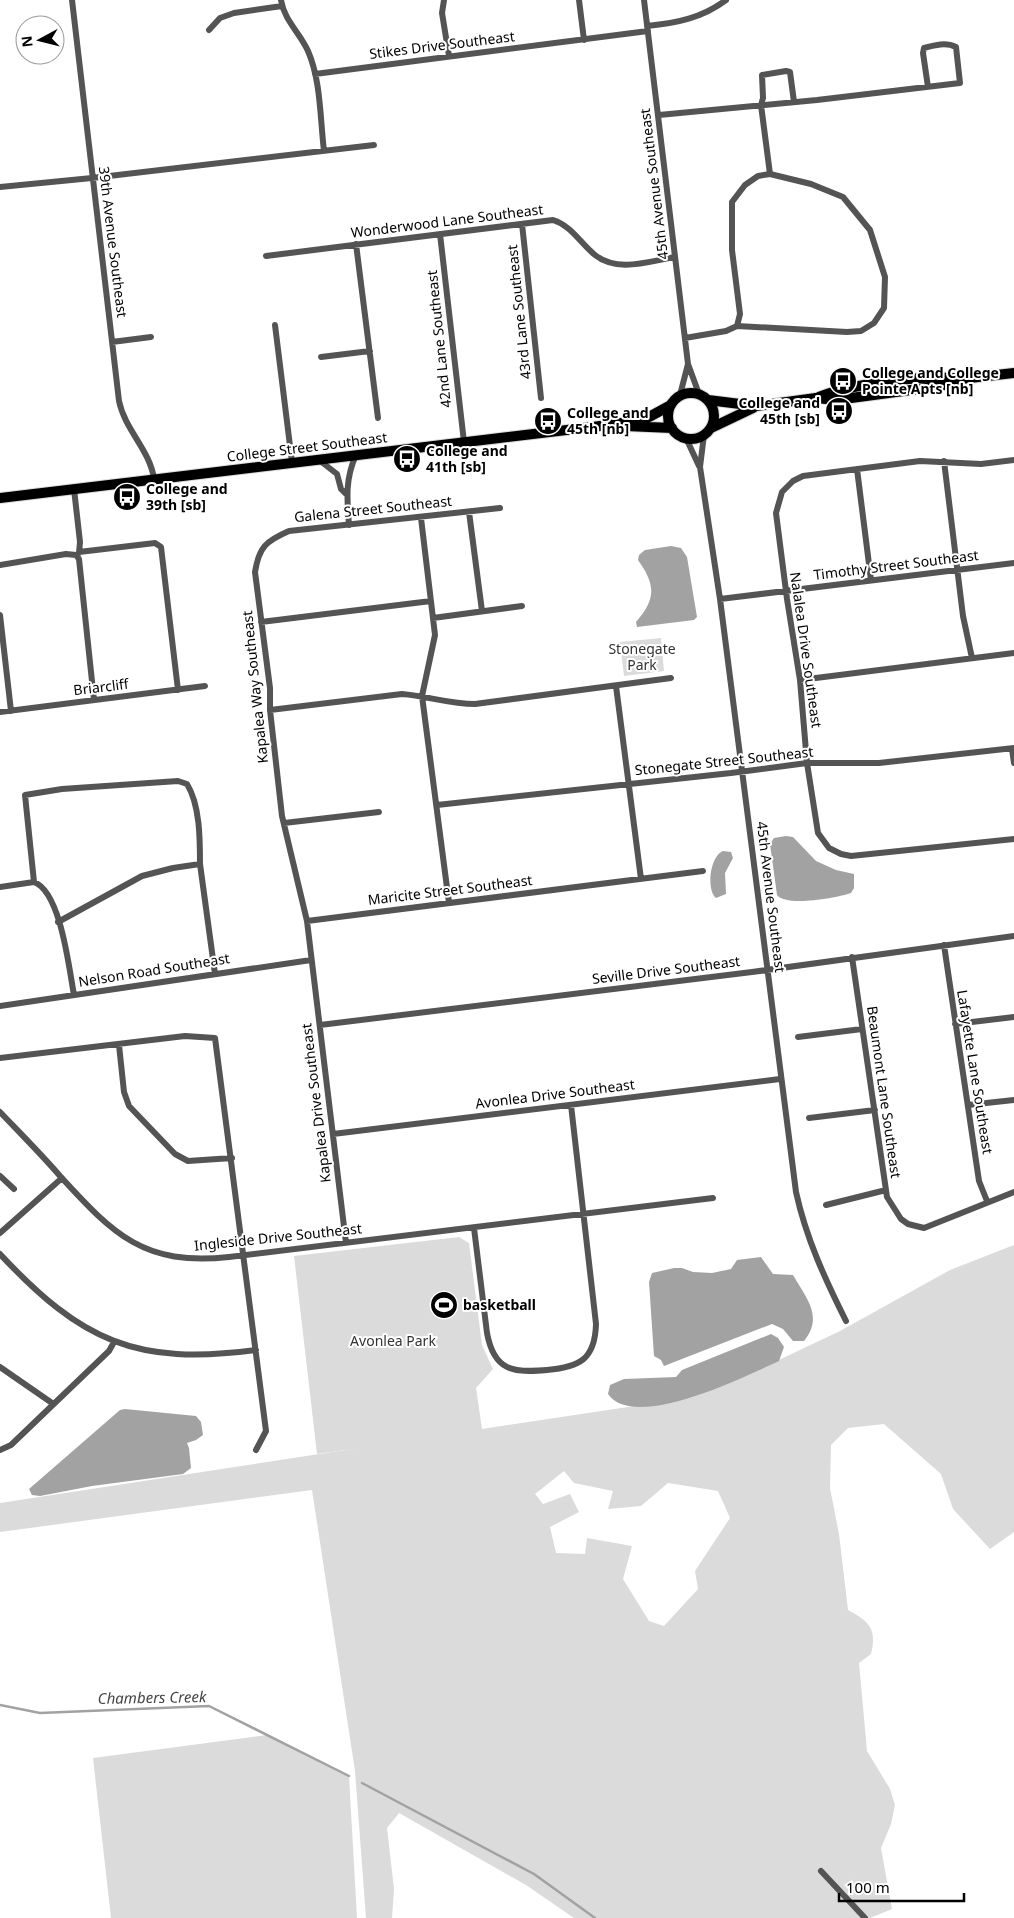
<svg xmlns="http://www.w3.org/2000/svg" width="1014" height="1918" viewBox="0 0 1014 1918" font-family="'Noto Sans',sans-serif">
	<rect width="100%" height="100%" fill="#fff"/>
	<path fill="#dbdbdb" fill-rule="evenodd" d="M661,638L664,671L624,676L620,642Z
		M459,1237L469,1243L482,1345L493,1369L476,1388L482,1429L668,1401L747,1375L840,1331L950,1270L1014,1245V1532L990,1549L953,1509L941,1474L884,1424L848,1428L831,1445L830,1488L839,1534L848,1610C870,1622 877,1629 871,1654L859,1663L867,1751L890,1789L895,1805L891,1824L881,1848L892,1909L870,1918H574L526,1885L399,1813L387,1828L394,1889L392,1918H366L355,1771L312,1490L0,1532V1503L365,1447L317,1454L294,1256ZM564,1471L574,1483L613,1491L608,1509L641,1506L668,1483L718,1491L730,1518L695,1571L698,1589L664,1626L649,1621L623,1579L632,1546L587,1538L585,1554L556,1553L550,1527L579,1512L570,1494L543,1504L535,1494Z
		M267,1735L349,1776L357,1918H111L93,1758Z"/>
	<path fill="#a2a2a2" d="M671,546L681,548L687,557L697,617L694,620L637,627L636,622C657,598 655,584 638,560L639,555L645,550Z
		M786,836L793,837L816,861L836,870L854,874V888L851,893C837,898 785,907 777,895L770,844L774,838Z
		M723,851L731,852L733,858L725,873L726,894L716,898C706,890 710,856 723,851Z
		M761,1257L773,1274L793,1275C806,1298 824,1316 804,1341H793L783,1329L772,1324L664,1366L661,1360L654,1356L649,1282L652,1273L674,1268H682L693,1272L712,1273L731,1269L737,1260Z
		M771,1334L778,1338L784,1347L779,1361C746,1376 634,1432 608,1394L610,1385L624,1379L676,1377L682,1370Z
		M125,1409L196,1416L201,1422L203,1435L196,1440L187,1443L189,1448L191,1468L183,1474L92,1486L40,1496L32,1495L29,1489L120,1410Z"/>
	<g fill="none" stroke-linecap="round" stroke-linejoin="round">
		<path stroke="#a2a2a2" stroke-width="2.5" d="M0,1705L40,1713L209,1706L349,1776
			M362,1783L534,1874L595,1918"/>
		<g stroke="#dbdbdb" stroke-width="12">
			<path id="primary" d="M668 416a23 23 0 1 1 46 0a23 23 0 1 1-46 0Z
				M819,397C851,384 926,374 960,379
				M708,400L756,406L816,398L836,400L941,386L961,379L1014,373
				M626,426L672,428
				M711,428L753,408
				M0,498L617,424L649,417L671,405"/>
		</g>
		<path stroke="#545454" stroke-width="6" d="M72,0L119,401C125,430 150,450 154,479
			M281,0C284,20 300,33 308,51C321,81 320,118 324,151
			M444,0L442,13L449,56
			M579,0L584,40
			M644,0L688,364L699,394
			M647,26C677,23 702,18 726,0
			M209,30L220,18L234,13L282,6
			M315,74L648,31
			M659,115L817,100L960,83L956,47C946,42 935,45 924,48L923,53L928,87
			M770,174L761,105L763,98L762,75L786,71L790,72L794,102
			M0,187L92,178L374,145
			M522,224L541,398
			M440,234L464,442
			M356,244L378,418
			M266,256L553,220C572,226 580,243 595,255C617,273 650,261 675,257
			M275,325L292,462
			M685,338L726,331L737,326L847,332L861,331L874,323L884,308L885,277L870,230L843,197L811,184L770,174L758,176L745,185L732,202V250L740,314L737,326
			M112,342L151,337
			M321,357L370,351
			M680,395L688,364
			M704,435L700,467L720,599L796,1192C806,1238 825,1279 846,1321
			M686,438L699,466
			M319,460L337,474L341,489L346,494
			M1014,460L981,464L920,461L803,476L793,481L782,492L776,513L787,599L800,680L807,763L818,833L829,848L841,854L851,856L1014,839
			M944,461L963,616L972,658
			M857,469L871,580
			M74,489L80,542L79,553
			M500,508L289,531C266,541 259,547 255,572L270,688V710L282,816L307,921L703,871
			M469,512L482,611
			M421,518L435,635L422,696L449,903
			M349,525C347,499 345,479 356,455
			M79,552L155,543L161,547L178,690
			M0,565L66,554L76,555L79,559L94,700
			M720,599L1014,563
			M0,615L11,711
			M433,618L522,606
			M261,622L431,601
			M800,680L1014,653
			M616,686L641,879
			M270,710L402,694C427,696 450,704 475,704L671,678
			M0,712L205,686
			M1012,749L1014,763
			M437,805L731,773L807,763H879L1014,748
			M284,823L379,812
			M34,882L25,795L62,789L178,781L187,784C200,805 200,839 200,864
			M0,887L34,882C61,892 69,969 74,995
			M307,921L346,1243
			M58,922L142,876L173,868L200,864L215,974
			M944,945L979,1181L987,1201
			M852,957L887,1197L901,1219L908,1224L924,1228L1014,1192
			M0,1006L311,960
			M955,1024L1014,1017
			M320,1025L752,972L1014,936
			M798,1037L862,1029
			M119,1045L124,1092L129,1106L175,1154L188,1161L232,1158
			M0,1058L185,1036L215,1038L266,1431L256,1450
			M968,1105L1014,1100
			M0,1112C20,1133 41,1154 60,1176C114,1235 144,1266 229,1257L713,1198
			M809,1118L875,1110
			M333,1134L780,1079
			M0,1176L14,1189
			M826,1205L886,1190
			M474,1228L487,1333C494,1371 513,1373 547,1370C579,1367 595,1360 596,1324L571,1105
			M0,1233L62,1178
			M0,1254C81,1341 136,1366 256,1350
			M0,1367L52,1403
			M0,1450L11,1445L109,1351L114,1342
			M821,1871L865,1918"/>
		<use href="#primary" stroke="#000" stroke-width="10"/>
	</g>
	<defs>
		<g id="bus-disc" transform="scale(1.4375)"><circle r="9.5" fill="#000" stroke="#fff"/><path d="M-5-6H5V4H4V6H2V4H-2V6H-4V4H-5ZM-3.5-4V0h7V-4ZM-3.5 1.2v1.5H-2V1.2ZM2 1.2v1.5H3.5V1.2Z" fill="#fff"/></g>
		<g id="stadium-disc" transform="scale(1.4375)"><circle r="9.5" fill="#000" stroke="#fff"/><path d="M0-5a6.5 5 0 1 0 0 10a6.5 5 0 1 0 0-10ZM-3.5-1.8h7v3.6h-7Z" fill="#fff"/></g>
	</defs>
	<g fill-rule="evenodd">
		<use href="#bus-disc" x="843" y="381"/>
		<use href="#bus-disc" x="839" y="411"/>
		<use href="#bus-disc" x="548" y="421"/>
		<use href="#bus-disc" x="407" y="459"/>
		<use href="#bus-disc" x="127" y="497"/>
		<use href="#stadium-disc" x="444" y="1305"/>
	</g>
	<g text-anchor="middle" stroke-width="4" stroke-linejoin="round" paint-order="stroke">
		<g font-size="14" fill="#000" stroke="#fff">
			<text transform="translate(442 45) rotate(-7)" y="5">Stikes Drive Southeast</text>
			<text transform="translate(654 184) rotate(-97)" y="5">45th Avenue Southeast</text>
			<text transform="translate(447 221) rotate(-7)" y="5">Wonderwood Lane Southeast</text>
			<text transform="translate(113 242) rotate(83)" y="5">39th Avenue Southeast</text>
			<text transform="translate(519 312) rotate(-96)" y="5">43rd Lane Southeast</text>
			<text transform="translate(439 339) rotate(-96)" y="5">42nd Lane Southeast</text>
			<text transform="translate(307 447) rotate(-7)" y="5">College Street Southeast</text>
			<text transform="translate(373 509) rotate(-6)" y="5">Galena Street Southeast</text>
			<text transform="translate(896 565) rotate(-7)" y="5">Timothy Street Southeast</text>
			<text transform="translate(806 650) rotate(82)" y="5">Nalalea Drive Southeast</text>
			<text transform="translate(101 687) rotate(-7)" y="5">Briarcliff</text>
			<text transform="translate(255 687) rotate(-96)" y="5">Kapalea Way Southeast</text>
			<text transform="translate(724 761) rotate(-6)" y="5">Stonegate Street Southeast</text>
			<text transform="translate(450 890) rotate(-7)" y="5">Maricite Street Southeast</text>
			<text transform="translate(771 897) rotate(83)" y="5">45th Avenue Southeast</text>
			<text transform="translate(154 970) rotate(-9)" y="5">Nelson Road Southeast</text>
			<text transform="translate(666 970) rotate(-7)" y="5">Seville Drive Southeast</text>
			<text transform="translate(975 1072) rotate(81)" y="5">Lafayette Lane Southeast</text>
			<text transform="translate(884 1092) rotate(82)" y="5">Beaumont Lane Southeast</text>
			<text transform="translate(555 1094) rotate(-7)" y="5">Avonlea Drive Southeast</text>
			<text transform="translate(316 1103) rotate(-97)" y="5">Kapalea Drive Southeast</text>
			<text transform="translate(278 1237) rotate(-6)" y="5">Ingleside Drive Southeast</text>
		</g>
		<g font-size="14" font-weight="bold" fill="#000" stroke="#fff" text-anchor="start">
			<text x="862" y="378">College and College<tspan x="862" dy="16">Pointe Apts [nb]</tspan></text>
			<text x="820" y="408" text-anchor="end">College and<tspan x="820" dy="16">45th [sb]</tspan></text>
			<text x="567" y="418">College and<tspan x="567" dy="16">45th [nb]</tspan></text>
			<text x="426" y="456">College and<tspan x="426" dy="16">41th [sb]</tspan></text>
			<text x="146" y="494">College and<tspan x="146" dy="16">39th [sb]</tspan></text>
			<text x="463" y="1310">basketball</text>
		</g>
		<g font-size="14" fill="#323232" stroke="#fff">
			<text x="642" y="654">Stonegate<tspan x="642" dy="16">Park</tspan></text>
			<text x="393" y="1346">Avonlea Park</text>
		</g>
		<g font-size="15" font-style="italic" fill="#434343" stroke="#fff">
			<text transform="translate(152 1698) rotate(-1)" y="5">Chambers Creek</text>
		</g>
	</g>
	<g transform="translate(40 40) rotate(263)"><circle r="24" fill="#ffffff" stroke="#999999"/>
	<path d="M0-4L9 19L0 12L-9 19Z" fill="#000000"/>
	<text y="-8" font-size="14" font-weight="bold" text-anchor="middle" fill="#000000">N</text>
	</g>
	<path d="M839 1893v8h125v-8" fill="none" stroke="#000000" stroke-width="2.5"/>
	<text x="846" y="1893" font-size="15" fill="#000000" stroke="#ffffff" stroke-width="4" paint-order="stroke">100 m</text>
</svg>
